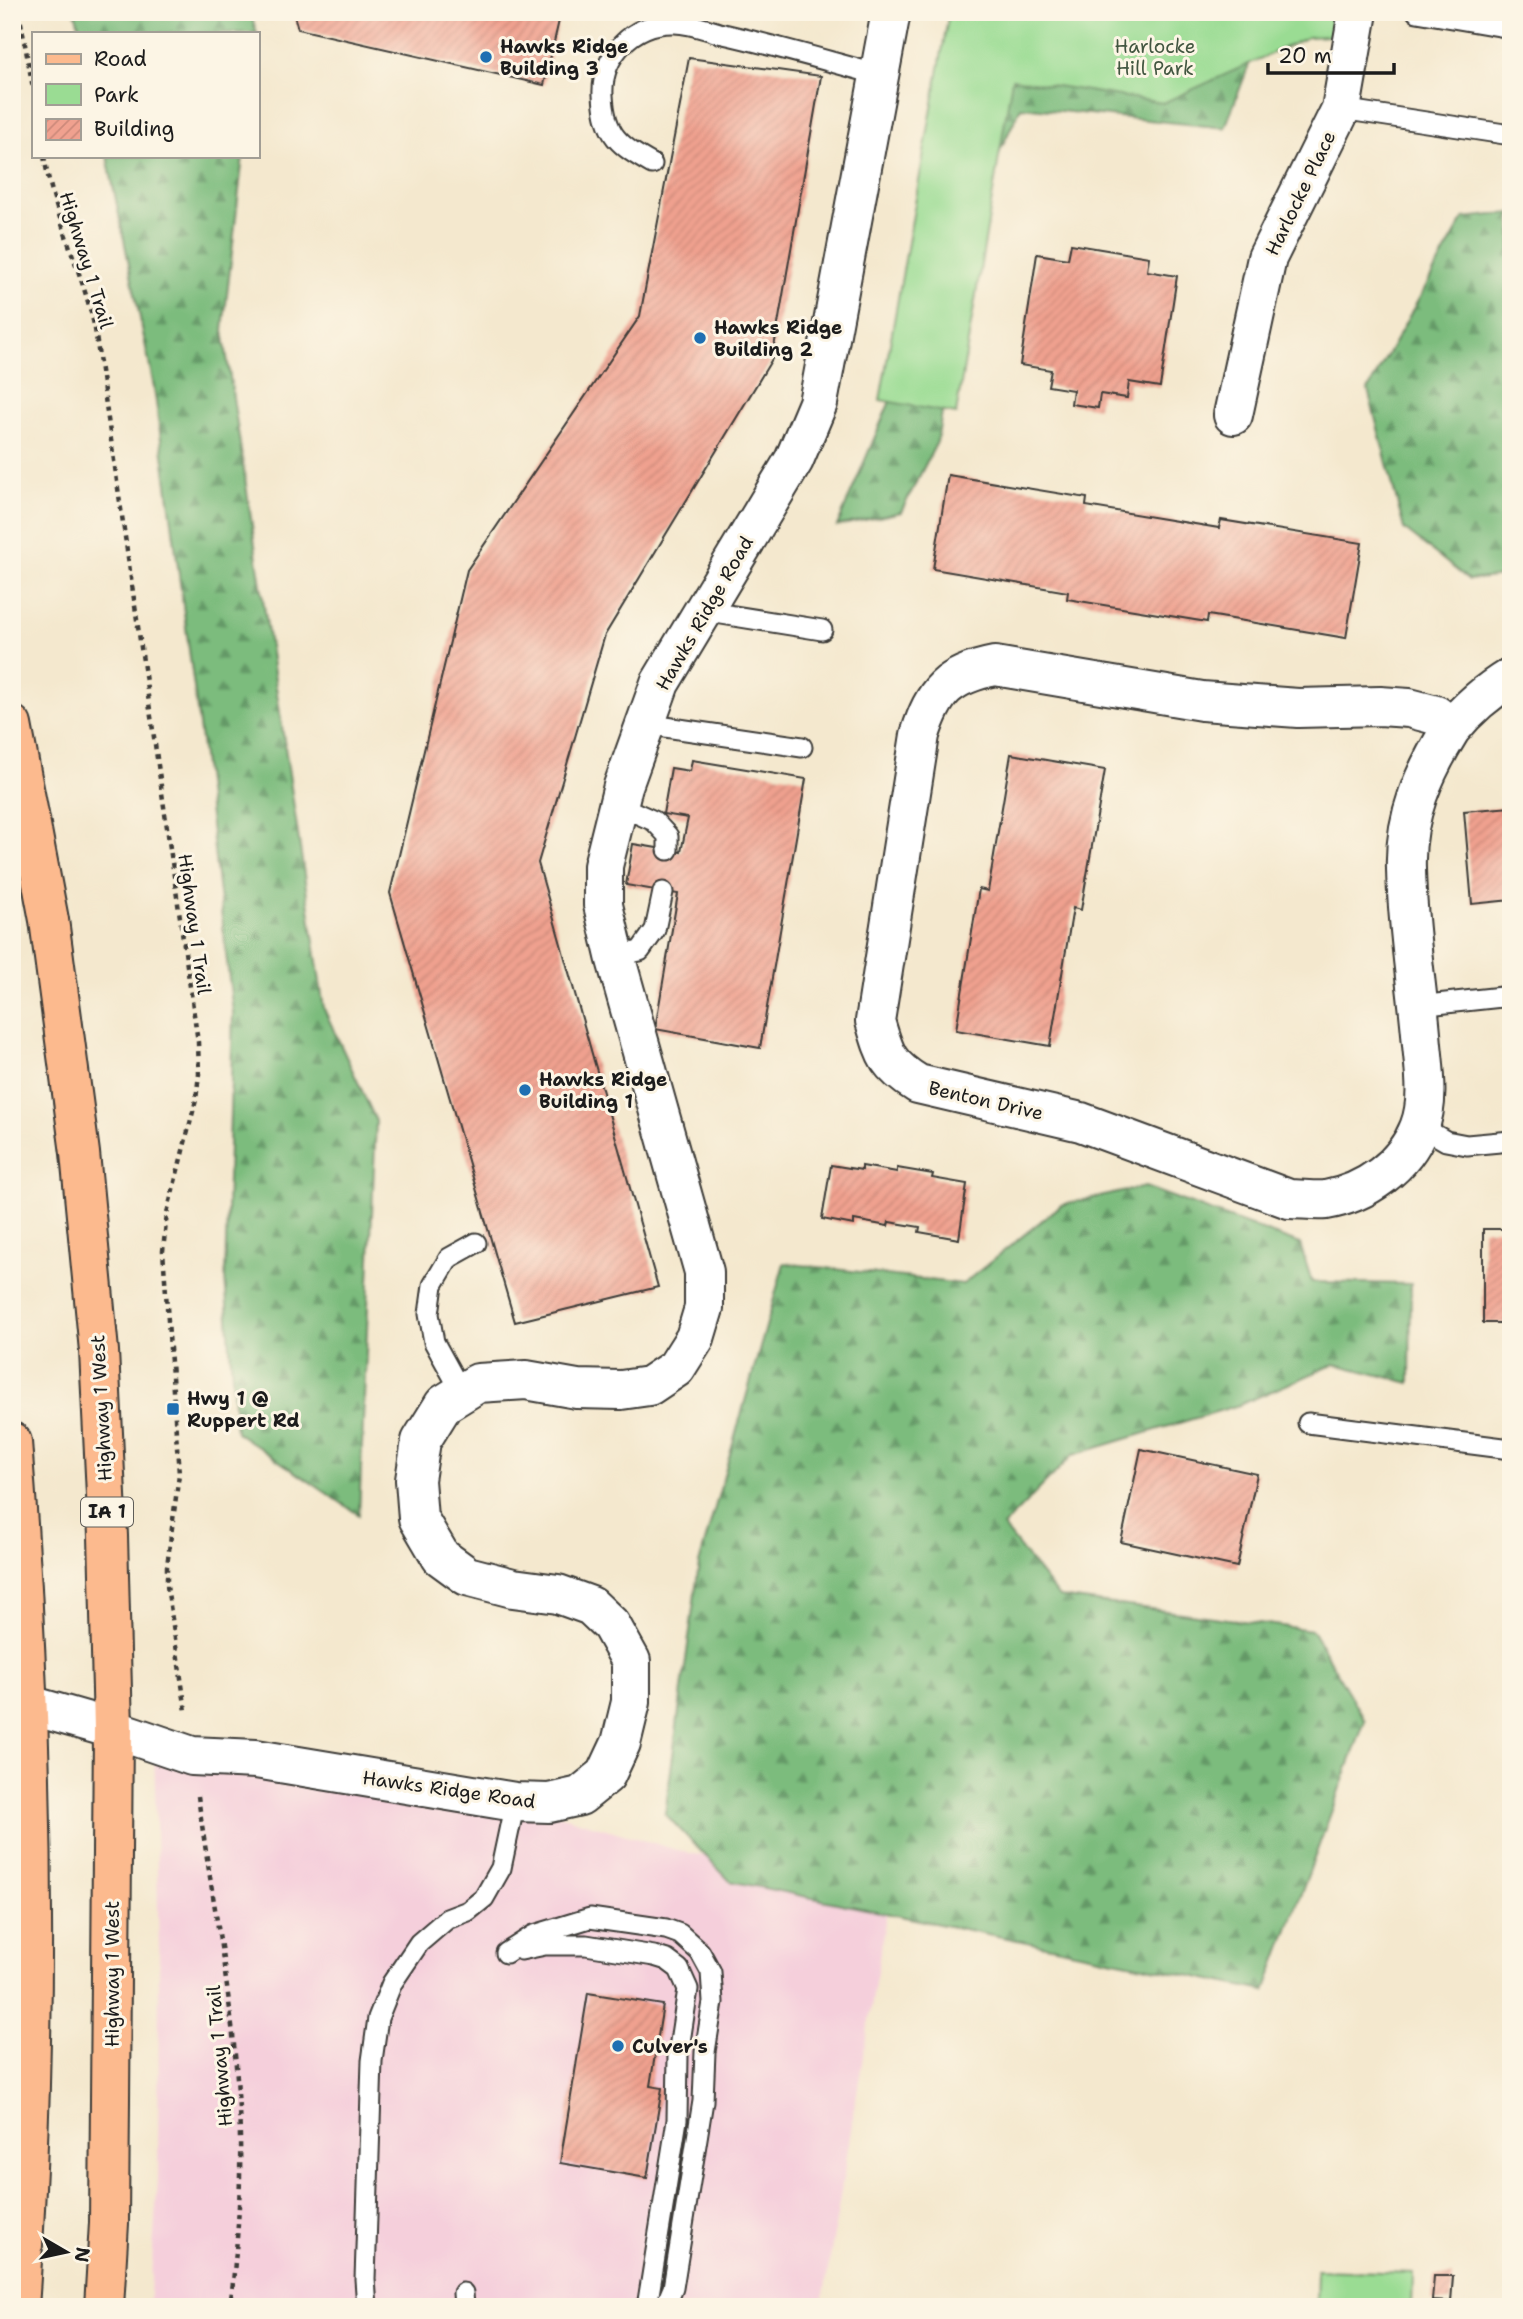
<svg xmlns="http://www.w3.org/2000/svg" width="1523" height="2319" viewBox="0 0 1523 2319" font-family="'Shantell Sans',sans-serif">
	<defs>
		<pattern id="forest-firs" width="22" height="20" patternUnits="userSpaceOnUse" patternTransform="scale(1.75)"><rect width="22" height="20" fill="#7bbc7d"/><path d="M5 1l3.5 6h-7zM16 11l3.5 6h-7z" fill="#649866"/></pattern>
		<pattern id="building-hatch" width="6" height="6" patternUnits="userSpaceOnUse" patternTransform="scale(1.75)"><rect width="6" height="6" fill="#f0a18f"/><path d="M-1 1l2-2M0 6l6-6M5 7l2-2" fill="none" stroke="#cd8a7b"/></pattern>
	</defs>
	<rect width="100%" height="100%" fill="#fcf5e5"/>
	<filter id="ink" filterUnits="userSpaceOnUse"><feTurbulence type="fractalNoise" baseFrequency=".0143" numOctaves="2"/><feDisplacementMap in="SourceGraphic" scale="14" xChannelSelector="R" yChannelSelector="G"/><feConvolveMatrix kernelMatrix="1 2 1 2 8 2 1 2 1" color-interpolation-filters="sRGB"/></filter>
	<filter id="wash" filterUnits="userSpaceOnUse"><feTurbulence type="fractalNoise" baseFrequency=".00686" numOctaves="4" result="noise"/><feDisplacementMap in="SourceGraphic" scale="28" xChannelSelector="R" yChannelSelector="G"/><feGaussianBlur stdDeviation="1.57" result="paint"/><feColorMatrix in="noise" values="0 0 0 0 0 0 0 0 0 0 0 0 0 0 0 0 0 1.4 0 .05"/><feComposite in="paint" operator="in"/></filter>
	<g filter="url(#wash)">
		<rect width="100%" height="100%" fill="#f4e8ce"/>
		<path fill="#f5cfdb" d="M154,1743L515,1802L677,1850L889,1898L822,2307H149L158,2179L159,1952Z"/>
		<path fill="url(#forest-firs)" stroke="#4c6c4c" stroke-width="2" d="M75,12H250L257,33H81Z
			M962,12H1269L1225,128L1021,107L981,190L937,442L901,512L837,526L896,387Z
			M107,156H243L223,330L324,1009L376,1121L359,1515L236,1432L225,1277L233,1013L201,740L154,387Z
			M1511,213V575L1469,580L1404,529L1368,390L1464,218Z
			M1145,1187L1300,1244L1312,1282L1411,1284L1410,1383L1335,1364L1239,1405L1073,1455L1003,1526L1059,1597L1312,1630L1365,1721L1265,1991L730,1881L665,1814L699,1564L784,1263L963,1284L1061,1205Z"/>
		<path fill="#9adc93" stroke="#5b7c58" stroke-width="2" d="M949,12H1336L1333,31L1329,36L1308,37L1163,103L1012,79L956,414L880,400Z
			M1317,2270L1413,2273L1412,2307H1316Z"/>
		<g id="blocks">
			<path fill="url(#building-hatch)" d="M293,12H561L544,85L298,29Z
				M689,58L821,76L772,359L605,635L538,863L658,1287L515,1322L390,893L467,570L640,316Z
				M1071,244L1149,257L1147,271L1177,276L1160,387L1129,382L1127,398L1100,394L1098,408L1085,406L1071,404L1073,390L1048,386L1051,370L1020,365L1037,254L1068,259Z
				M948,475L1087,498L1086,506L1219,528L1221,520L1362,543L1346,638L1208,615L1207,622L1067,599L1068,592L933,569Z
				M1011,754L1105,770L1081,910L1073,908L1050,1046L956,1030L979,889L988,891Z
				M692,760L806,779L760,1048L655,1029L678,894L626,885L633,844L681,852L688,818L663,814L671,768L690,771Z
				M1511,807V900L1472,904L1464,811Z
				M831,1165L862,1170V1166L897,1172V1168L933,1174L932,1178L967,1184L959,1239L919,1232L920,1227L889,1222L888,1226L854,1220V1225L822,1219Z
				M1483,1229H1511V1323H1483Z
				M1141,1449L1257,1474L1237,1567L1121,1542Z
				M588,1993L663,2005L650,2086L662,2088L647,2178L560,2163Z
				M1434,2276H1453L1451,2302L1432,2301Z"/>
		</g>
	</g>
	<g filter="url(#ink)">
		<use href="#blocks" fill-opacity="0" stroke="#3c3b37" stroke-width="2"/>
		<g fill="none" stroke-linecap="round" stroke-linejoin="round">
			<g stroke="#3c3b37" stroke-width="23">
				<path id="lane" d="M1417,12L1511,28
					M1341,109L1511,135
					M652,164C619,145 605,136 603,95C601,56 633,23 672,23C687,22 705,29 719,33C774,45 827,61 880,75
					M703,611L822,630
					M645,724L802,747
					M618,805L654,821L668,836V850
					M615,956L640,951L655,930L663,892
					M1418,1006L1511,996
					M1420,1126L1446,1141L1467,1145L1511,1141
					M462,1393L434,1342L429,1314L433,1285L449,1258L476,1243
					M1308,1423L1511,1449
					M521,1950L545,1945H586L654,1956L667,1960L679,1969L688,1989L678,2055L677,2120L647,2307
					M506,1953L534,1935L590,1918L666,1929L680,1934L700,1952L711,1972L713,2002L705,2052L703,2101L673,2288L665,2307
					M463,2293L464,2307
					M367,2307L365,2279L372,2061L378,2018L392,1983L419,1943L447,1919L468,1911L484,1898L501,1868L515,1802"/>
			</g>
			<g stroke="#3c3b37" stroke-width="42">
				<path id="street" d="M1233,415L1267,258L1341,109L1358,12
					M995,666L1202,701L1298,708L1380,706L1409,708L1436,715L1451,729C1424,772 1404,817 1406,869C1407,923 1416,978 1421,1033C1423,1063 1431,1099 1419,1128C1404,1166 1366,1193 1326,1200C1315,1201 1301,1199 1289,1199L1081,1122L918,1084C887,1065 885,1055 875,1021L920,735C934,691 948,675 995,666Z
					M1451,729C1468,708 1488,691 1511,677
					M12,1700L113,1729L192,1756L256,1759L515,1802L549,1803L580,1796L606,1775L621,1743L631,1702V1661L611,1625L591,1606L558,1594L513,1588L467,1576L441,1557L418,1518L415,1480L421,1441L444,1404L478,1383L526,1380L577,1389L621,1390L649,1386L676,1368L695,1338L704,1308V1272L615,956L603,905V866L623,786L660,683L794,460L818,403L891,12"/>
			</g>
			<g stroke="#3c3b37" stroke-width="42">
				<path id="primary" d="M12,725L49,920L80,1153L99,1351L108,1536L113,1729L109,2223L104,2307
					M12,1442C35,1732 40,2016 19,2307"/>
			</g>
			<path stroke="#3c3b37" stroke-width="4.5" stroke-dasharray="5 5" stroke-linecap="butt" d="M19,12L33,88
				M44,156C54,216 82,270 95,329L198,1042L199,1074L196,1100L167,1213L163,1251L179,1474L167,1566V1586L186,1711
				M198,1796C211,1895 232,1993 238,2093C243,2164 239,2236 230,2307"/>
			<use href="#lane" stroke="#fff" stroke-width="19"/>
			<use href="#street" stroke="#fff" stroke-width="38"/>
			<use href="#primary" stroke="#fcba8e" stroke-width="38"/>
		</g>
	</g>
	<g fill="#1f6fb2" stroke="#fcf5e5" stroke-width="2.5">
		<circle cx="486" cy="57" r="7"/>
		<circle cx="700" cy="338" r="7"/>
		<circle cx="525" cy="1090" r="7"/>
		<rect x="166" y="1402" width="14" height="14" rx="3.5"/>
		<circle cx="618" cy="2046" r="7"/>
	</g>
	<g text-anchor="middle" stroke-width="6" stroke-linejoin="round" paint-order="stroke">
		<rect fill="#fcf5e5" stroke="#5f5d58" stroke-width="2" x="81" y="1497.5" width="52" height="29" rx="5"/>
		<g font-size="18" font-weight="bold" fill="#1c1c1c">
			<text x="107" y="1518">IA 1</text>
		</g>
		<g font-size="19" font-weight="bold" fill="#1c1c1c" stroke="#fcf5e5" text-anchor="start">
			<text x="500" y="53">Hawks Ridge<tspan x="500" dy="22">Building 3</tspan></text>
			<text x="714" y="334">Hawks Ridge<tspan x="714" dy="22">Building 2</tspan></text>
			<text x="539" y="1086">Hawks Ridge<tspan x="539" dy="22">Building 1</tspan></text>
			<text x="187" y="1405">Hwy 1 @<tspan x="187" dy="22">Ruppert Rd</tspan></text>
			<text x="632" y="2053">Culver's</text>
		</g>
		<g font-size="19" fill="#425640" stroke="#fcf5e5">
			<text x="1155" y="53">Harlocke<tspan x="1155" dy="22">Hill Park</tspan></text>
		</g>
		<g font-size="19" fill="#1c1c1c" stroke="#fcf5e5">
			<text transform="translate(1300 193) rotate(-64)" y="7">Harlocke Place</text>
			<text transform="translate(87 260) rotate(73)" y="7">Highway 1 Trail</text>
			<text transform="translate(704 613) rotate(-60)" y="7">Hawks Ridge Road</text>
			<text transform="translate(195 924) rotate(82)" y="7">Highway 1 Trail</text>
			<text transform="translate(986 1100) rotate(13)" y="7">Benton Drive</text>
			<text transform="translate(101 1408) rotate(-93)" y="7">Highway 1 West</text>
			<text transform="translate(449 1789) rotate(8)" y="7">Hawks Ridge Road</text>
			<text transform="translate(112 1974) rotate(-90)" y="7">Highway 1 West</text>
			<text transform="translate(219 2056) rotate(-95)" y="7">Highway 1 Trail</text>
		</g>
	</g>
	<rect width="1523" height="2319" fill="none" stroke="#fcf5e5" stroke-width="42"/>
	<rect x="32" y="32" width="228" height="126" fill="#fcf5e5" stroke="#a29e95" stroke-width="2"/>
	<rect x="46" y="54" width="35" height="10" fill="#fcba8e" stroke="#a29e95" stroke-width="2"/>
	<text x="94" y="66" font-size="21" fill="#1c1c1c">Road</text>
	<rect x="46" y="84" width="35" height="21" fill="#9adc93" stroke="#a29e95" stroke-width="2"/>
	<text x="94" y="102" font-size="21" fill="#1c1c1c">Park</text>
	<rect x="46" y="119" width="35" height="21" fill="url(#building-hatch)" stroke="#a29e95" stroke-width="2"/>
	<text x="94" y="136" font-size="21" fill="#1c1c1c">Building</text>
	<g transform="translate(66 2252) rotate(99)" stroke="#fcf5e5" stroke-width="5" paint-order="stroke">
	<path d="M0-5L12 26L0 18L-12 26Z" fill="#1c1c1c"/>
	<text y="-10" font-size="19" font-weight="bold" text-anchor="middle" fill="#1c1c1c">N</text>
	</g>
	<path d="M1268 63v10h126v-10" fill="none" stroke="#1c1c1c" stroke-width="3.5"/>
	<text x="1278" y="63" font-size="21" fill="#1c1c1c" stroke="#fcf5e5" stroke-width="5" paint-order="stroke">20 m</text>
</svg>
